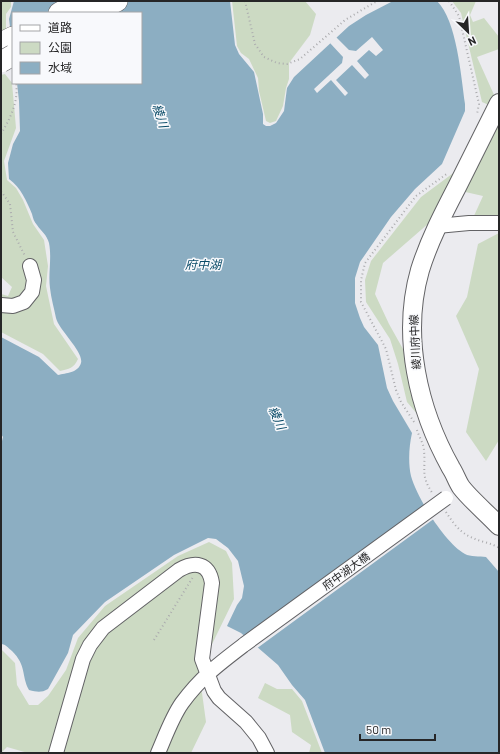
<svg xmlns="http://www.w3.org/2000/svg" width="500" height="754" viewBox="0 0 500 754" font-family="Barlow,'Noto Sans JP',sans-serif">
	<rect width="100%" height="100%" fill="#ebebef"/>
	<path fill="#ccdac3" d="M1,1H11V7L6,14V29L1,32Z
		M232,1H305L316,14L310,35L289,63V79L286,88L283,106L276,121L270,123L266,121L259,91L258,78L249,59L241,53L237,46Z
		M452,1H476L470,15L473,22L484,18L499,37V49L477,57L495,97L491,106L482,102L461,13Z
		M5,74L12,83L16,128L4,161L7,180L16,188L23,200L33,224L44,240L48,266L46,286L54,324L78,359C74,368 69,369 60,371L43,354L1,332V294L8,296L12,287L1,277V75Z
		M499,116V220L473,218L483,196L461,191Z
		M456,171L429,223L383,263L375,294L389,324L403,349L418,415L407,402L398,364L390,339L366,302L365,280L371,261L421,197Z
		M499,233V440L486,461L466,432L479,369L456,316L467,297L478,244Z
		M209,542L226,551L232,563L234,599L199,671L206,722L191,753H28L7,747L1,753V649L15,663L17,685L29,705H38L48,696L66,670L78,638L105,606L178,556Z
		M265,683L277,689H292L302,701L322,753H309L311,745L292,732L290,715L258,698Z"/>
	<path fill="#8caec2" d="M14,1H230L235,45L239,54L254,72L263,114V124L266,126H270L276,123L284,111L287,88L294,77L349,26L366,15L393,1H437C457,21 461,76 465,104V111L442,164L415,189L391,217L360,262L355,278V303L360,318L364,327L378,345L387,388L393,401L412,433C409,446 408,463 411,476C417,498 445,543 465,554C470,557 480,556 486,557L499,572V753H325L305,700L292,685L278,665L241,633L227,626L237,605L242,598L244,586L238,561L228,548L216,539L208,538L174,555L105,602L73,635L68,653L48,689C41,693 37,692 29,690C21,675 27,666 12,651C8,648 6,644 1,644V445L3,437L1,434V337L39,357L58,375C66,373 78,373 81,363C84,352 59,330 56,318C54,308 51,298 50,288C48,274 52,258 49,243C47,235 41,231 37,225C34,222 33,218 32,214C26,200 21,188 9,179L8,163L13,144L20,131L19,101L17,83H141V13H13V50L9,19Z"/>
	<path fill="#ebebef" d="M336,37L349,50L356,51L372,37L383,50L376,56L369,50L357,61L369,75L365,79L352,65L336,80L348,93L345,96L331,80L317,93L314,89L342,63L343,57L330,43Z
		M427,505L435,518L256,649L244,638Z"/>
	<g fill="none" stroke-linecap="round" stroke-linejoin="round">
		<g stroke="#626265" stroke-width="16">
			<path id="minor" d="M437,226L469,223H499
				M1,305L13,306L24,302L32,292L34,280L30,266
				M56,753L83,659L90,645L103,628L179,570C195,561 209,563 212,583L202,659L214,691L219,698L246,722L259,738L267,753
				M158,753C165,737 172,717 182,703C201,677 220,663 245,644"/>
		</g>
		<g stroke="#626265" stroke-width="20">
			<path id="major" d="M499,103C485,131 471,159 457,187C443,214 429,241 420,270C401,336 418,409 451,468C455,474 457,481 461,487C470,499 488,514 499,526"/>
		</g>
		<g stroke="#626265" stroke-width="22">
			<path id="highway" d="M59,13L82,1
				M94,13L117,1
				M1,43L13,37"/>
		</g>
		<path stroke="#ababae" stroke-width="2" stroke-dasharray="1 3" stroke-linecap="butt" d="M245,1L255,44L264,57L277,63L287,64L300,59L345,20L377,1
			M449,1L459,16L479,104L477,114
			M1,134C10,119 19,101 16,83
			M1,191L10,204L13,232L25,256
			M414,422L401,402L396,390L386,349L361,302V280L365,263L416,196L448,173
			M417,430C419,437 424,444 424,451C426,471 420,475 433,494
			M446,512C453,523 460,533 473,538C481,542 492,543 499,548
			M154,640L193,577"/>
		<use href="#minor" stroke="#fff" stroke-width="14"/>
		<use href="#major" stroke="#fff" stroke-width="18"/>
		<use href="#highway" stroke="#fff" stroke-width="21"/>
		<g stroke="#626265" stroke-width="16" stroke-linecap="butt">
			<path id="minor-bridge" d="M245,644L446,498"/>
		</g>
		<g stroke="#626265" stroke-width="22" stroke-linecap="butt">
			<path id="highway-bridge" d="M1,62L13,55"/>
		</g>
		<use href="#minor-bridge" stroke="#fff" stroke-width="14"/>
		<use href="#highway-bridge" stroke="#fff" stroke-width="21"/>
	</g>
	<g text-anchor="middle" stroke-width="3" stroke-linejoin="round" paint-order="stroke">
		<g font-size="11" fill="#262627" stroke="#f8f9fc">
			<text transform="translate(415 342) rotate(-93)" y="4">綾川府中線</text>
			<text transform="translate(346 571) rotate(-36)" y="4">府中湖大橋</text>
		</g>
		<g font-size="12" font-style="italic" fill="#084a67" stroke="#f8f9fc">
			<text transform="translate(160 116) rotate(72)" y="4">綾川</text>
			<text x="203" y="269">府中湖</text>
			<text transform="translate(277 418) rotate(66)" y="4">綾川</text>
		</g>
	</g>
	<rect width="500" height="754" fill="none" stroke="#262627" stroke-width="4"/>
	<rect x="12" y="12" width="130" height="72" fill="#f8f9fc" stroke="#a4a5a7"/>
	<rect x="20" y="25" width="20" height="6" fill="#ffffff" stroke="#a4a5a7"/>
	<text x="48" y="32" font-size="12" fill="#262627">道路</text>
	<rect x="20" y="42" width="20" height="12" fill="#ccdac3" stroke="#a4a5a7"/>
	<text x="48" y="52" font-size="12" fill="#262627">公園</text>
	<rect x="20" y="62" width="20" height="12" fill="#8caec2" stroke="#a4a5a7"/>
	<text x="48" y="72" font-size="12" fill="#262627">水域</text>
	<g transform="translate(468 32) rotate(155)" stroke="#f8f9fc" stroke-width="3" paint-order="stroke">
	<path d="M0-3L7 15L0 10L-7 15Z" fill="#262627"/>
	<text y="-6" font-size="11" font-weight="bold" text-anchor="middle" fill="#262627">N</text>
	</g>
	<path d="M360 734v6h75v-6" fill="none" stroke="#262627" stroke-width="2"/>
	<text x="366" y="734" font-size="12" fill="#262627" stroke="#f8f9fc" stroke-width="3" paint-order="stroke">50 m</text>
</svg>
